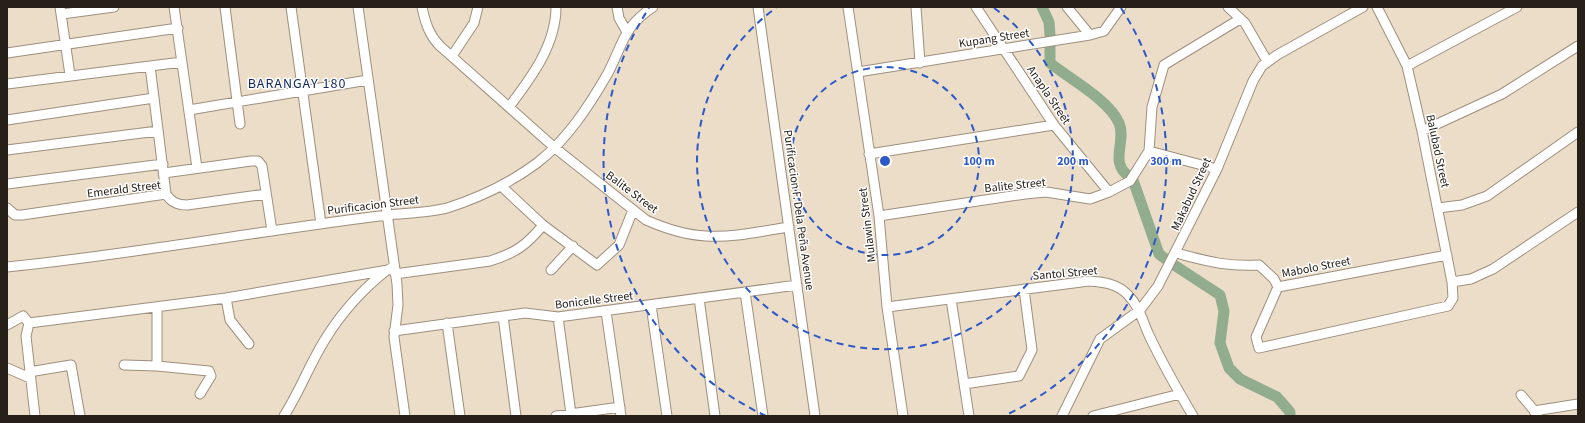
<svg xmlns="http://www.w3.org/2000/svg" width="1585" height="423" viewBox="0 0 1585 423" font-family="'Source Sans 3',sans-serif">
	<rect width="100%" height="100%" fill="#ecddc9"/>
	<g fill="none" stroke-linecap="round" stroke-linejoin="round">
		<path stroke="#92ad8d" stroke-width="11" d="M1042,7L1049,22L1050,35
			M1050,45V63C1070,79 1109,100 1119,123C1127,141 1108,163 1130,177
			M1133,180L1159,254L1167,260
			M1171,263L1220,295L1224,311L1220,343L1229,368L1240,379L1277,397L1290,412V416"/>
		<g stroke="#9e8f7d" stroke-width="11">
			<path id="minor" d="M60,7L70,75
				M174,7L197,168
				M225,7L240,124
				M291,7L321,224
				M358,7L397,284L398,305L394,337L405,416
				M422,7C425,22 429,35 440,46L555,148L646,220C664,228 686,235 706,236C733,238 762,231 789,227
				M617,7L619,18L627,32
				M758,7L815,416
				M848,7L879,216L887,307L903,416
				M916,7L920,63
				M976,7L1054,125L1109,192
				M1067,7L1090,35
				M1228,7L1245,23L1267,61
				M62,14L114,7
				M7,53L178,28
				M452,56L474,23L478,7
				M150,66L166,194C171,202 177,205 187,205L266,194
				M1407,66L1517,7
				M858,72L1090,35L1104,31L1121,7
				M7,84L182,62
				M509,107C531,78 556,45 556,7
				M189,110L368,80
				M7,120L154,98
				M1422,131L1502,94L1578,46
				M7,150L158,131
				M1149,151L1217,169
				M869,154L1054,125
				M164,173L251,161H258L262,166L272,231
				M7,184L163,164
				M501,186L543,225L597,265L619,245L633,210
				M7,208L15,215H22L166,194
				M1438,208L1462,205L1487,196L1578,132
				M879,216L1025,194L1046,192L1090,199L1109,192L1130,181L1149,151L1152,107L1164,65L1240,19
				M1176,253C1207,261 1226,267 1259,265L1274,279L1278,287L1447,255
				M7,267C107,257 207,240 306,226C333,222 361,218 388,215C407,213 428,213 447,208C479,198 510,183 537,163C567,140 589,106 608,73C623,44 623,27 653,7
				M551,270L573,246
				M395,274L490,261C515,253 526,246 543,225
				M1452,282L1471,279L1493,269L1578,212
				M1278,287L1256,337L1259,348L1448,306L1453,298L1452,282L1422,131L1407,66L1377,7
				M745,292L763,416
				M226,298L230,320L249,344
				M699,298L715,416
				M951,299L969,416
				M651,305L667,416
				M887,307L1089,281C1104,282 1118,284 1128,295C1139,306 1142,319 1148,333C1161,361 1177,389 1193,416
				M606,311L621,416
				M503,316L516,416
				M558,317L571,414
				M29,323L226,298L388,270L394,266
				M29,323L26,336L35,416
				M447,323L460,416
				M7,325L23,316L29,323
				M394,331L525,313L558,317L797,285
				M124,365L157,366L209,371L211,376L200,394
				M157,366V308
				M7,368L30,378
				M29,372L71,365L80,416
				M964,384L1019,376L1032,350L1024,289
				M1521,395L1538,415
				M1534,411L1578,404
				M284,416C300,391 310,363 326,338C342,312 363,289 387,270
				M556,416L620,407
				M1062,416L1100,339L1140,310L1158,286L1217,169L1253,81L1262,66L1277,55L1363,7
				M1093,416L1180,394"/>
		</g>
		<use href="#minor" stroke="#fff" stroke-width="9"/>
	</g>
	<g fill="none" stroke="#2c59c7" stroke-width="2" stroke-dasharray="7 5">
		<circle cx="885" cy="161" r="94"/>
		<path d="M994 8A188 188 0 1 1 776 8"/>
		<path d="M766 416A281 281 0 0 1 649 8M1121 8A281 281 0 0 1 1004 416"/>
	</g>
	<g text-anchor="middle" stroke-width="3" stroke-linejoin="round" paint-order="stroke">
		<g font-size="12" fill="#262019" stroke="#fff">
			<text transform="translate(994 38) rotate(-9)" y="4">Kupang Street</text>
			<text transform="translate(1049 95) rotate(56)" y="4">Anapla Street</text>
			<text transform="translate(1438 151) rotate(78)" y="4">Balubad Street</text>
			<text transform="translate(1015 185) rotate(-6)" y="4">Balite Street</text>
			<text transform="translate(124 189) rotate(-7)" y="4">Emerald Street</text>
			<text transform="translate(632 192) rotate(37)" y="4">Balite Street</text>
			<text transform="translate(1191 194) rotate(-65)" y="4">Makabud Street</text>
			<text transform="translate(373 205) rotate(-7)" y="4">Purificacion Street</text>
			<text transform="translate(799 210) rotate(82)" y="4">Purificacion F. Dela Peña Avenue</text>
			<text transform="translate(867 225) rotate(-97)" y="4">Mulawin Street</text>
			<text transform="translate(1316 267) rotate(-11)" y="4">Mabolo Street</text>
			<text transform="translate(1065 273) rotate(-5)" y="4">Santol Street</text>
			<text transform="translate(594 300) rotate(-7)" y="4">Bonicelle Street</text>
		</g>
		<g font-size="14" letter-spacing="1" fill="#12285d" stroke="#fff">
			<text x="297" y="88">BARANGAY 180</text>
		</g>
	</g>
	<circle cx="885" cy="161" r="6" fill="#2c59c7" stroke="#fff" stroke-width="2"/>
	<g font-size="12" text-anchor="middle" font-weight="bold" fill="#2c59c7" stroke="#fff" stroke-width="3" stroke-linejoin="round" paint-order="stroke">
		<text x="979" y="165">100 m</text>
		<text x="1073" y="165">200 m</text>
		<text x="1166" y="165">300 m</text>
	</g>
	<rect width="1585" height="423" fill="none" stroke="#262019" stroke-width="16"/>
</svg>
